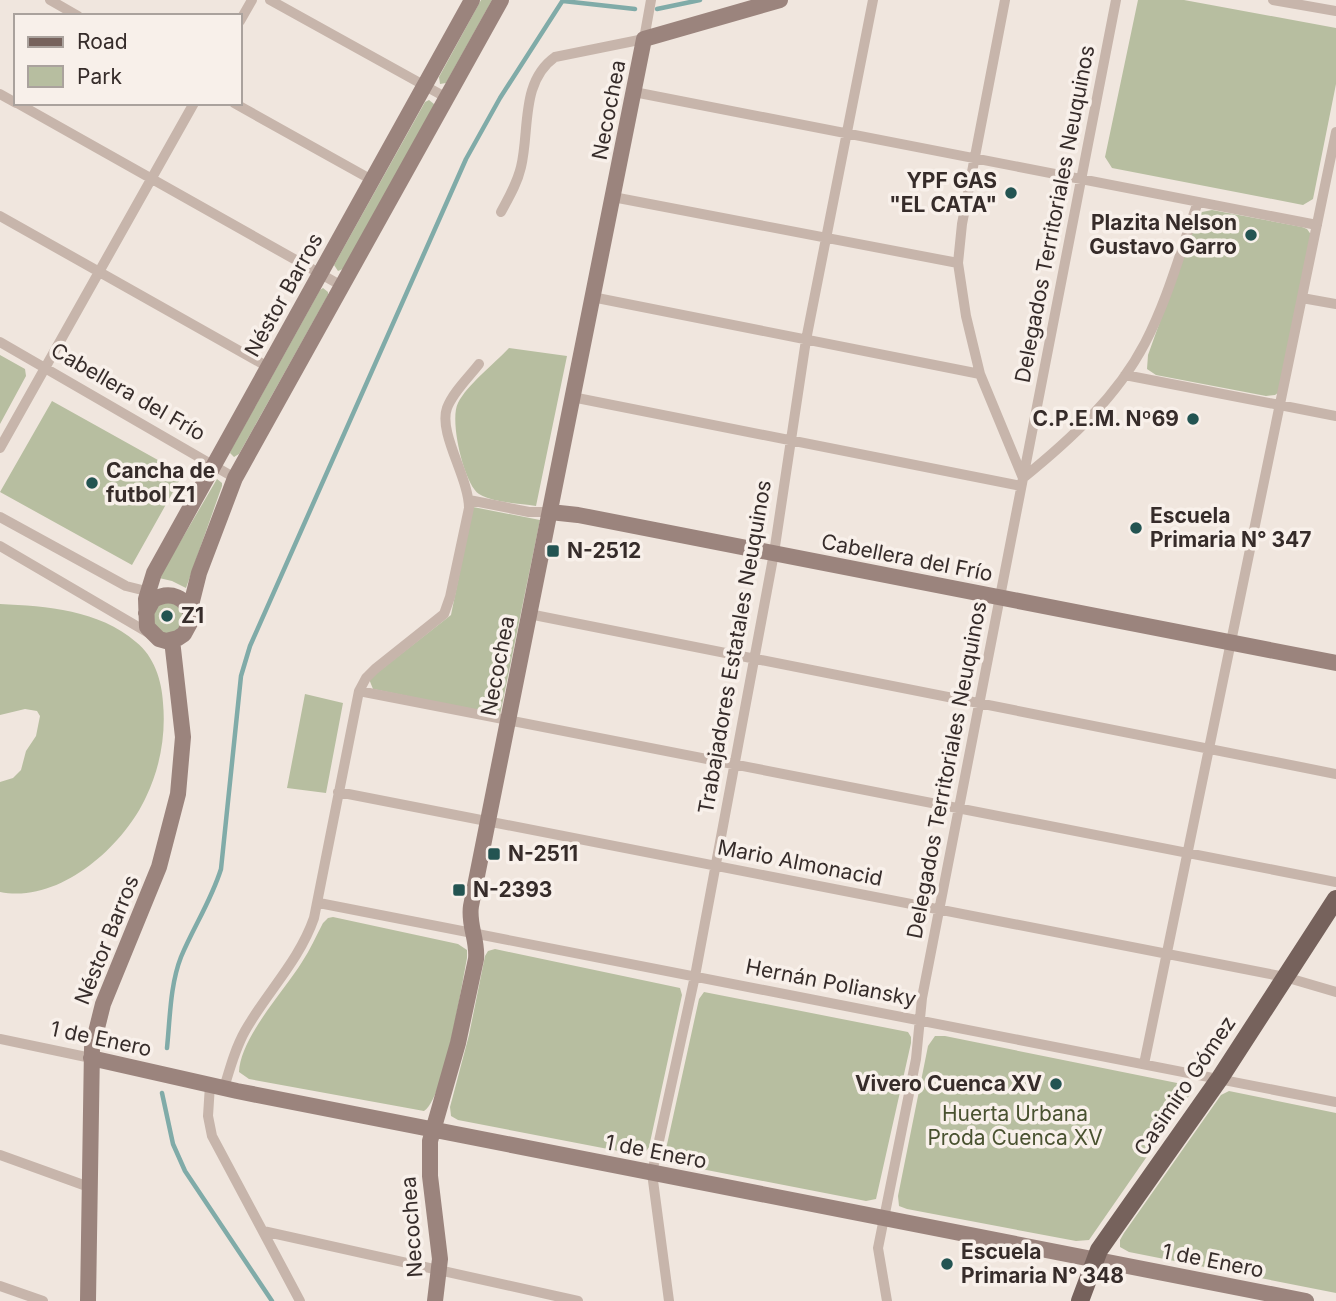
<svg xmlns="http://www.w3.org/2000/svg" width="1336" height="1301" viewBox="0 0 1336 1301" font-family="Inter,sans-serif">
	<rect width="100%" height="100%" fill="#f0e6de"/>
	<path fill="#b7bea0" d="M481,0H492L446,83L440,84L439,77Z
		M1138,0H1184L1336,28V84L1313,199L1303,205L1112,168L1105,157Z
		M429,100L434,104V107L343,269L338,271L334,265L425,102Z
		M1212,210L1302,227L1307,229L1312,236L1279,392L1275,395L1266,396L1156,375L1147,369L1148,355L1196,221L1202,212Z
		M323,288L328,292V295L239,454L234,457L230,453L231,450L320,290Z
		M509,348L567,356L536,506C519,503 494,503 479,494C464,484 449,420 458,403C467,385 494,364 509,348Z
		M0,355L25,369L26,376L0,424Z
		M52,401L183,474L132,565L0,492Z
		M217,479L222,483V486L186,588L172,581L159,578Z
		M473,507L540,520L500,715L373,689L369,679L451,615Z
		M152 618a16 16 0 1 1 32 0a16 16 0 1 1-32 0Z
		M0,604C47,606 99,610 136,642C154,656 162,681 163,703C166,735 160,768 146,797C123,847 59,904 0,892V782L13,778L21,770L26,751L36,736L40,716L37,711L25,709L0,715Z
		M305,694L343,703L326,793L287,788Z
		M333,917L458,944L467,950V958C462,984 444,1099 424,1111L249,1079L239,1072C240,1038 284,991 302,962C310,950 316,936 323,923L328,918Z
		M495,949L680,988L682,995L649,1147L645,1153L634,1154L458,1120L451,1116L450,1107L469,1035L485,956L488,951Z
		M704,992L908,1032L911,1037V1043L876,1199L866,1201L676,1164L668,1159L666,1149L699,999Z
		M935,1036H945L1187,1085L1191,1093L1089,1240L1076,1241L907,1209L899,1206L898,1196L928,1046Z
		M1229,1091L1336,1113V1293L1129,1252L1120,1247V1240L1124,1233L1221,1095Z"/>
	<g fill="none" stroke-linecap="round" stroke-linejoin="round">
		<path stroke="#80aba8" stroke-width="4.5" d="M563,1L635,9
			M657,9L700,0
			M167,1048C170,1019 170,985 181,957C194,926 211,901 221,869L241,676L250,646L466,159L500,98L563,0
			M162,1093L173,1144L185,1171L272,1301"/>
		<path stroke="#c7b5ab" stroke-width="10" d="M50,0L78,16
			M270,0L447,98
			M1005,0L962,224L958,263L966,316L980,374L1023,478C1070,440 1117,397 1145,343C1168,299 1181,249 1198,202
			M1273,0L1336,11
			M240,21L252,0
			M634,92L1317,225
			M0,94L16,103
			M17,103L342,286
			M234,103L372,180
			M613,197L958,263
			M501,212C509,197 517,184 521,167C530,130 520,82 555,57L644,39L651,0
			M0,216L268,367
			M592,297L980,374
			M1302,298L1336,304
			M0,342L235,478
			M1125,375L1336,416
			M572,397L1021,486
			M0,448L194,103
			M469,500L529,512H550
			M0,517L126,586L154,593
			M0,546L152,635
			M529,614L1336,774
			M359,691L1336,882
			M338,792L1285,977L1336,992
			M319,903L1336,1102
			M0,1039L91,1058
			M1144,1064L1336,132
			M210,1085L208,1116L212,1136L300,1301
			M224,1088C230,1068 235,1049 245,1031C267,992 299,961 314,918L359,691L366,678L375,669L444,614L450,597L469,508C469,478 438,433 447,408C453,392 469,377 479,364
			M0,1155L89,1187
			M263,1231L578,1301
			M0,1286L43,1301
			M669,1301L652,1173L695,976L774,553L806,340L873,0
			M887,1301L878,1248L916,1059L922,998L1116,0"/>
		<path stroke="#9b847d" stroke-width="16" d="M472,0L154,573L146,599L147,627L159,639L166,641L178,638L184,634L190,623L192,601L199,573L235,478L501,0
			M550,512L578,515L1336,663
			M146,613L153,600C170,590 187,597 191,616
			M91,1058L237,1091L1306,1301
			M88,1301L92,1048L103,1004L159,867L178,794L183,737L172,640
			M435,1301L440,1259L430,1176V1141L458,1043L476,959C478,940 468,925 471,906L644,39L780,0"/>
		<path stroke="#76625c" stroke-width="18" d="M1080,1301L1099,1250L1220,1078L1336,899"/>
	</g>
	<g fill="#235452" stroke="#f8f0ea" stroke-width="2.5">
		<circle cx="1011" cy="193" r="7"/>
		<circle cx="1251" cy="235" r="7"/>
		<circle cx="1193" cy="419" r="7"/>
		<circle cx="92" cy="483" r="7"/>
		<circle cx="1136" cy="528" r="7"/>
		<rect x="546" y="544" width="14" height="14" rx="3.5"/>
		<circle cx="167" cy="616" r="7"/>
		<rect x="487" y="847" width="14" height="14" rx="3.5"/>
		<rect x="452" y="883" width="14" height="14" rx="3.5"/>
		<circle cx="1056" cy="1084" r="7"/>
		<circle cx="947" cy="1264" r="7"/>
	</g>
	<g text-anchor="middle" stroke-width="7" stroke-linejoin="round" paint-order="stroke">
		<g font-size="21" fill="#362c2a" stroke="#f8f0ea">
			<text transform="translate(609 110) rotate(-79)" y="7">Necochea</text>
			<text transform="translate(1055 214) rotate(-79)" y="7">Delegados Territoriales Neuquinos</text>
			<text transform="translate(284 295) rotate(-61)" y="7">Néstor Barros</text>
			<text transform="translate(128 392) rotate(30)" y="7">Cabellera del Frío</text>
			<text transform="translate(907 558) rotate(11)" y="7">Cabellera del Frío</text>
			<text transform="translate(735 647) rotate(-80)" y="7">Trabajadores Estatales Neuquinos</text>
			<text transform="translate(498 666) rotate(-79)" y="7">Necochea</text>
			<text transform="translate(947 770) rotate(-79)" y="7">Delegados Territoriales Neuquinos</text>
			<text transform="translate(800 863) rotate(11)" y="7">Mario Almonacid</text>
			<text transform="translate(107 940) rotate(-68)" y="7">Néstor Barros</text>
			<text transform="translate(831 983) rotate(11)" y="7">Hernán Poliansky</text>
			<text transform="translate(101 1039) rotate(12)" y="7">1 de Enero</text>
			<text transform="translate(1185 1086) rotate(-56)" y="7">Casimiro Gómez</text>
			<text transform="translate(656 1152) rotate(11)" y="7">1 de Enero</text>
			<text transform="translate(412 1227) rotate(-94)" y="7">Necochea</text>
			<text transform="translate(1213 1261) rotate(11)" y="7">1 de Enero</text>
		</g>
		<g font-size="21" font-weight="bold" fill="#362c2a" stroke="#f8f0ea" text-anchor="start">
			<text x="997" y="188" text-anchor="end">YPF GAS<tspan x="997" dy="24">"EL CATA"</tspan></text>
			<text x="1237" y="230" text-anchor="end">Plazita Nelson<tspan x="1237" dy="24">Gustavo Garro</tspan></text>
			<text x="1179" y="426" text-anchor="end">C.P.E.M. Nº69</text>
			<text x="106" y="478">Cancha de<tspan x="106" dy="24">futbol Z1</tspan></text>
			<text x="1150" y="523">Escuela<tspan x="1150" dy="24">Primaria N° 347</tspan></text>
			<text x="567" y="558">N-2512</text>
			<text x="181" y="623">Z1</text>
			<text x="508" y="861">N-2511</text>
			<text x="473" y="897">N-2393</text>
			<text x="1042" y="1091" text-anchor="end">Vivero Cuenca XV</text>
			<text x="961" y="1259">Escuela<tspan x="961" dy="24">Primaria N° 348</tspan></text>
		</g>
		<g font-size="21" fill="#495230" stroke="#f8f0ea">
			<text x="1015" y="1121">Huerta Urbana<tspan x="1015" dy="24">Proda Cuenca XV</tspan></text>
		</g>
	</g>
	<rect x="14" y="14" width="228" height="91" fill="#f8f0ea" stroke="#aaa29d" stroke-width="2"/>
	<rect x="28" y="37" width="35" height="10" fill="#76625c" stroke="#aaa29d" stroke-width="2"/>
	<text x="77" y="49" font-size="21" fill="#362c2a">Road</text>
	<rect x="28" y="66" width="35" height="21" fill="#b7bea0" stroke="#aaa29d" stroke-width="2"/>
	<text x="77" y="84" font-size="21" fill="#362c2a">Park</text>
</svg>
